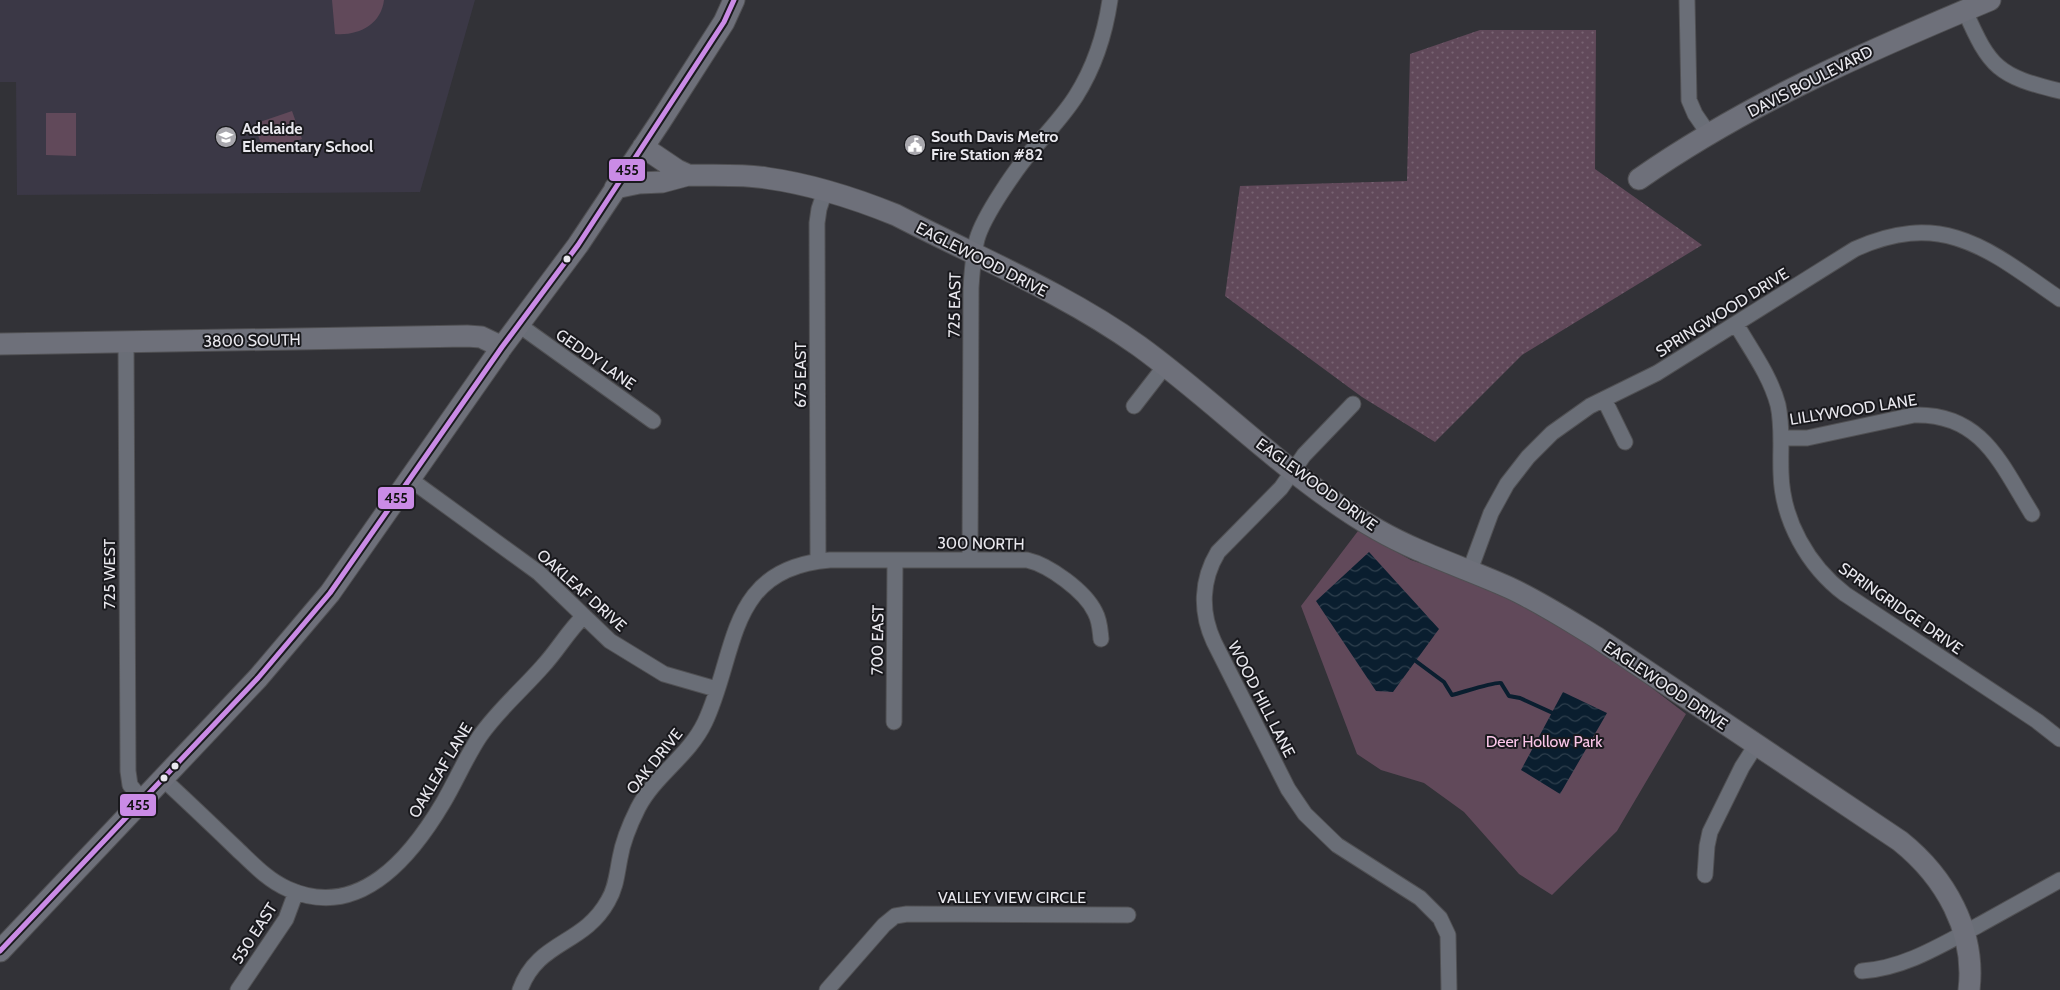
<svg xmlns="http://www.w3.org/2000/svg" width="2060" height="990" viewBox="0 0 2060 990" font-family="Cabin,sans-serif">
	<defs>
		<pattern id="grass-dots" width="8" height="8" patternUnits="userSpaceOnUse" patternTransform="scale(1.25)"><rect width="8" height="8" fill="#61495a"/><path d="M2 2h.1M6 6h.1" fill="none" stroke="#786372" stroke-width="1.8" stroke-linecap="round"/></pattern>
		<pattern id="water-waves" width="16" height="10" patternUnits="userSpaceOnUse" patternTransform="scale(1.25)"><rect width="16" height="10" fill="#0a1e2f"/><path d="M0 5q4-4 8 0t8 0" fill="none" stroke="#2e3f4d"/></pattern>
	</defs>
	<rect width="100%" height="100%" fill="#323237"/>
	<path fill="#3b3846" d="M0,0H475L420,192L17,195L16,82H0Z"/>
	<path fill="url(#grass-dots)" d="M1480,30H1596L1595,169L1702,245L1522,355L1435,442L1362,397L1225,296L1240,186L1407,181L1410,54Z"/>
	<path fill="#61495a" d="M332,0H384C381,25 358,36 335,34Z
		M292,111L302,139L264,152L254,124Z
		M46,113H76V156L46,155Z
		M1358,531L1411,560L1464,578L1543,614L1606,653L1686,714L1617,831L1552,895L1519,874L1464,812L1424,783L1381,770L1357,754L1301,606Z"/>
	<path fill="url(#water-waves)" d="M1369,552L1439,629L1393,692L1376,691L1316,601Z
		M1563,692L1607,713L1560,794L1521,770Z"/>
	<g fill="none" stroke-linecap="round" stroke-linejoin="round">
		<path stroke="#0a1e2f" stroke-width="4" d="M1413,659L1444,682L1452,695C1461,693 1496,681 1501,683L1509,696L1520,698L1555,714"/>
		<g stroke="#505053" stroke-width="17">
			<path id="street" d="M1687,0L1689,100L1695,114L1708,133
				M1965,11C1990,68 1998,76 2060,91
				M1736,324C1751,350 1770,375 1778,405C1783,428 1780,450 1781,473C1782,520 1808,566 1845,594L2037,721L2060,739
				M519,325L653,421
				M126,342L128,771L130,785L143,801
				M1604,399L1625,442
				M1353,404L1304,455L1281,488L1218,552C1201,580 1200,612 1214,642L1288,789L1305,814L1337,845L1420,898L1440,918L1448,935L1449,990
				M1134,406L1165,366
				M1782,438H1807L1914,415C1982,413 2001,464 2032,514
				M411,480L539,573L610,641L664,674L716,689
				M970,560L971,288C972,272 973,255 977,239C984,215 1016,169 1033,149C1048,132 1064,115 1076,96C1095,66 1105,34 1110,0
				M818,561L817,223L819,209L825,191
				M1470,570L1491,513L1507,484L1528,457L1552,433L1590,406L1657,373L1855,249C1944,209 1989,250 2060,299
				M894,722L895,560
				M163,779C187,801 211,824 235,847C251,862 267,880 288,889C359,921 411,857 443,803C456,781 466,757 480,736C498,710 522,690 543,666C558,650 568,631 584,616
				M1705,875L1707,846L1710,832L1742,767L1756,745
				M1862,971C1905,968 1941,945 1979,925C2006,910 2033,895 2060,880
				M238,990L286,919L296,892
				M520,990C538,940 583,946 608,901C616,888 617,873 620,858C623,840 630,824 638,808C655,775 689,756 705,722C738,652 726,568 830,560H1027C1049,565 1085,591 1095,612C1100,621 1100,630 1101,639
				M827,990L884,925L895,916L907,914L1128,915"/>
		</g>
		<g stroke="#505053" stroke-width="23">
			<path id="secondary" d="M643,147L677,170L688,175C714,176 740,174 766,178C810,184 854,198 896,215C977,257 1065,293 1139,346C1219,404 1292,481 1378,530C1420,554 1466,568 1510,588C1540,602 1568,620 1596,637L1900,841C1945,877 1976,931 1969,990
				M1639,179C1748,103 1868,51 1990,0
				M615,188L639,183L662,182L688,175
				M0,344L467,336L481,337L502,347
				M0,951L258,678L330,593L502,347L578,245L660,122L724,22L734,0"/>
		</g>
		<use href="#street" stroke="#6a6e77" stroke-width="15"/>
		<use href="#secondary" stroke="#6e707a" stroke-width="21"/>
		<g stroke="#19191d" stroke-width="9">
			<path id="bus-1" d="M0,951L258,678L330,593L502,347L578,245L724,22L734,0"/>
		</g>
		<use href="#bus-1" stroke="#ca8be6" stroke-width="5"/>
	</g>
	<defs>
		<g id="school-disc" transform="scale(1.125)"><circle r="9.5" fill="#a9a8ae" stroke="#19191d"/><path d="M0-5L7-2L0 1L-7-2ZM-4 1L0 2.5L4 1V4Q0 6-4 4Z" fill="#fff"/></g>
		<g id="civic-disc" transform="scale(1.125)"><circle r="9.5" fill="#a9a8ae" stroke="#19191d"/><path d="M-.6-6.5H3V-4.5H.6V-3L4-1V1h2V6H-6V1h2V-1L-.6-3ZM-1.2 2.5V6h2.4V2.5Z" fill="#fff"/></g>
	</defs>
	<g fill-rule="evenodd">
		<use href="#school-disc" x="226" y="137"/>
		<use href="#civic-disc" x="915" y="145"/>
	</g>
	<g fill="#e9e8ee" stroke="#19191d" stroke-width="2">
		<circle cx="567" cy="259" r="4.5"/>
		<circle cx="175" cy="766" r="4.5"/>
		<circle cx="164" cy="778" r="4.5"/>
	</g>
	<g text-anchor="middle" stroke-width="4" stroke-linejoin="round" paint-order="stroke">
		<g font-size="16" fill="#e9e8ee" stroke="#19191d">
			<text transform="translate(1810 81) rotate(-27)" y="6">DAVIS BOULEVARD</text>
			<text transform="translate(982 259) rotate(27)" y="6">EAGLEWOOD DRIVE</text>
			<text transform="translate(954 305) rotate(-89)" y="6">725 EAST</text>
			<text transform="translate(1722 312) rotate(-32)" y="6">SPRINGWOOD DRIVE</text>
			<text transform="translate(252 340) rotate(-1)" y="6">3800 SOUTH</text>
			<text transform="translate(596 359) rotate(35)" y="6">GEDDY LANE</text>
			<text transform="translate(800 375) rotate(-90)" y="6">675 EAST</text>
			<text transform="translate(1853 409) rotate(-9)" y="6">LILLYWOOD LANE</text>
			<text transform="translate(1317 484) rotate(36)" y="6">EAGLEWOOD DRIVE</text>
			<text transform="translate(981 543) rotate(1)" y="6">300 NORTH</text>
			<text transform="translate(109 574) rotate(-90)" y="6">725 WEST</text>
			<text transform="translate(582 590) rotate(42)" y="6">OAKLEAF DRIVE</text>
			<text transform="translate(1901 608) rotate(35)" y="6">SPRINGRIDGE DRIVE</text>
			<text transform="translate(877 640) rotate(-89)" y="6">700 EAST</text>
			<text transform="translate(1666 685) rotate(34)" y="6">EAGLEWOOD DRIVE</text>
			<text transform="translate(1262 699) rotate(63)" y="6">WOOD HILL LANE</text>
			<text transform="translate(654 761) rotate(-51)" y="6">OAK DRIVE</text>
			<text transform="translate(440 770) rotate(-59)" y="6">OAKLEAF LANE</text>
			<text x="1012" y="903">VALLEY VIEW CIRCLE</text>
			<text transform="translate(254 933) rotate(-57)" y="6">550 EAST</text>
		</g>
		<g font-size="16" font-weight="bold" fill="#e9e8ee" stroke="#19191d" text-anchor="start">
			<text x="242" y="134">Adelaide<tspan x="242" dy="18">Elementary School</tspan></text>
			<text x="931" y="142">South Davis Metro<tspan x="931" dy="18">Fire Station #82</tspan></text>
		</g>
		<g font-size="16" fill="#fbc6e9" stroke="#19191d">
			<text x="1544" y="747">Deer Hollow Park</text>
		</g>
	</g>
	<g stroke="#19191d" stroke-width="2">
		<rect x="608" y="158" width="38" height="24" rx="5" fill="#ca8be6"/>
		<rect x="377" y="486" width="38" height="24" rx="5" fill="#ca8be6"/>
		<rect x="119" y="793" width="38" height="24" rx="5" fill="#ca8be6"/>
	</g>
	<g font-size="14" text-anchor="middle" font-weight="bold" fill="#111">
		<text x="627" y="175">455</text>
		<text x="396" y="503">455</text>
		<text x="138" y="810">455</text>
	</g>
</svg>
